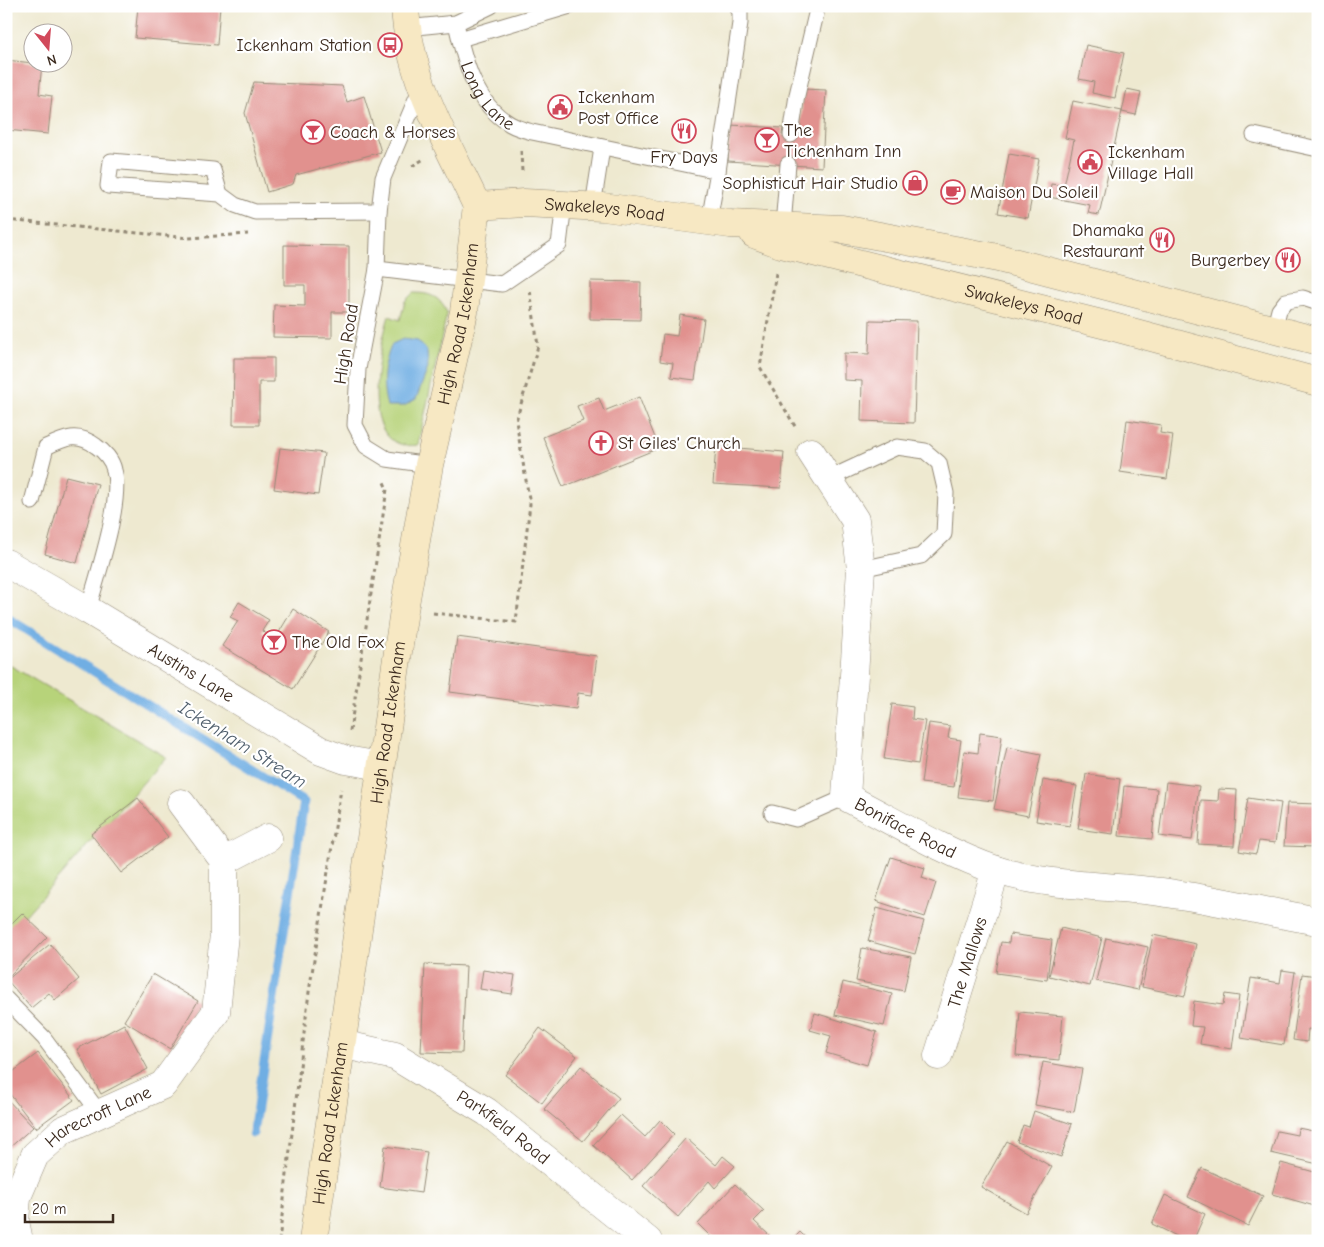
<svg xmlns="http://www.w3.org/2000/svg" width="1324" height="1247" viewBox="0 0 1324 1247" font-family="'Comic Neue',sans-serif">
	<rect width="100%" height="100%" fill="#fff"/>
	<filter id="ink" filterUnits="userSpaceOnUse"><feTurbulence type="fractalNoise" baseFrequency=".02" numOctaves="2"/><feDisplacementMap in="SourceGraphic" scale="10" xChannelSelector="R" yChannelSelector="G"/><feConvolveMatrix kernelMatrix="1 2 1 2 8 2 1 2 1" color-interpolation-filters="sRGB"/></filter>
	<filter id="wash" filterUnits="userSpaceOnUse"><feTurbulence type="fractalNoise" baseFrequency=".0096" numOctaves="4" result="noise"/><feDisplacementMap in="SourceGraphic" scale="20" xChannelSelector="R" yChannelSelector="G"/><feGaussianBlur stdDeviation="1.12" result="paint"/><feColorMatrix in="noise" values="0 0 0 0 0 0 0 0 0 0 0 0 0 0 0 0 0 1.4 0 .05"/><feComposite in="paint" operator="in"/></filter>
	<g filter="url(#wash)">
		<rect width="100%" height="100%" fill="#eee9d0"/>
		<path fill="#b7d37a" stroke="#797e4c" d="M413,293C430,293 440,296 447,313L418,445C355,454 379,349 389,316L400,320L405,301Z
			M6,663L166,757L6,937Z"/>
		<path fill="#70aee3" stroke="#566c80" d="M403,339L418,341L427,351L428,368L416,399L404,406H387C381,384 383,365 392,344Z"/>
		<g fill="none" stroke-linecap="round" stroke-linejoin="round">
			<path stroke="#70aee3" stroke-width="9" d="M6,617L304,802L253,1133"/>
		</g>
		<g id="blocks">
			<path fill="#e1918e" d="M138,6H220L217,45L135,38Z
				M1086,45L1124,53L1115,98L1092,93L1094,82L1079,79Z
				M6,60L42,64L39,94L52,96L48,134L6,130Z
				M254,82L342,86L347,102L364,96L381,152L296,175L293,184L267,192L245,113Z
				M803,89L826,90L822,167L728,161L730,125L783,128L782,135L800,136Z
				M1127,89L1141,92L1136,115L1122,112Z
				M1073,101L1122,111L1099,215L1088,213L1090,205L1049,197L1051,184L1064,186L1074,140L1065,138Z
				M1009,154L1039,159L1028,218L998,213Z
				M284,245L349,246V312H332V338L273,337L274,305L305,306V285H284Z
				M590,281L641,282L640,320L590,319Z
				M680,315L704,319L695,380L671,377L673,363L660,361L663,334L677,336Z
				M870,320L917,321L914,423L861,421L862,381L844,380V353L869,354Z
				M234,358H274V382H259V425H233Z
				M639,397L659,448L563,487L543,437L583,421L577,406L599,398L604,411Z
				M1127,420L1161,425L1160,433L1173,435L1167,479L1120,472Z
				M716,446L784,452L781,488L713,484Z
				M280,448L324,453L318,495L274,489Z
				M66,476L98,484L77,563L45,554Z
				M239,602L269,620L262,631L275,639L293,609L329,632L293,689L222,646L238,621L230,617Z
				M457,637L597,656L592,695L578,693L576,709L450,692Z
				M892,704L913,707L912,719L925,721L918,764L884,759Z
				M929,723L950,726L948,738L961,740L954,787L921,783Z
				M980,733L1002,736L993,801L958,797L964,751L978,753Z
				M1007,747L1041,754L1028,816L994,809Z
				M1086,774L1120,779L1113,834L1078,829Z
				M1043,780L1077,786L1070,826L1036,821Z
				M1166,782L1199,786L1192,840L1159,836Z
				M1124,786L1157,789L1152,839L1119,836Z
				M1219,789L1237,790L1234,846L1198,844L1201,800L1218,801Z
				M138,798L168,837L121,873L91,834Z
				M1248,798L1281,803L1275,843L1259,841L1256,854L1239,851Z
				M1287,803L1318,804L1316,847L1284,846Z
				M891,857L925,868L922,878L936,883L925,917L876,901Z
				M877,908L924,921L915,954L868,941Z
				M22,913L47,937L6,979V929Z
				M1061,928L1102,938L1090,986L1049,976Z
				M1010,934L1052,940L1047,980L996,973L1001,942L1009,943Z
				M1153,935L1196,944L1185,996L1142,987Z
				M1106,938L1148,947L1138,990L1096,981Z
				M50,944L79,979L55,1000L49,993L31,1008L7,980Z
				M862,948L911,957L904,991L856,981Z
				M425,964L466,966L462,1053L421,1052Z
				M483,970L515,975L512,994L480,989Z
				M1282,970L1295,972L1284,1045L1241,1038L1251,978L1280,983Z
				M153,974L198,1001L170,1049L124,1021Z
				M1302,974L1317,976L1315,988H1318V1030L1308,1029L1307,1042L1293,1040Z
				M843,982L892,994L884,1026L835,1015Z
				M1225,994L1239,996L1232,1049L1200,1044L1203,1027L1191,1026L1194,1001L1223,1005Z
				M1020,1012L1063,1016L1059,1060L1016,1056Z
				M815,1013L877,1032L867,1065L826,1053L831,1036L810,1030Z
				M124,1024L148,1069L101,1094L77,1049Z
				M540,1028L577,1056L542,1103L505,1075Z
				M38,1053L74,1100L36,1128L6,1089V1077Z
				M1043,1062L1082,1069L1074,1112L1035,1105Z
				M581,1066L619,1098L583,1141L544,1109Z
				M6,1098L33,1127L8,1149L6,1147Z
				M1034,1111L1072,1124L1061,1157L1017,1142L1023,1125L1029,1127Z
				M621,1115L645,1137L660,1120L674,1134L632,1180L593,1145Z
				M1298,1128L1318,1132V1164L1271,1153L1277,1131L1297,1135Z
				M686,1138L716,1165L723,1156L735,1166L715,1188L709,1181L678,1217L643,1186Z
				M1007,1141L1052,1167L1026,1213L981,1187Z
				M385,1146L427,1152L421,1193L380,1187Z
				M1281,1163L1318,1173V1207L1272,1194Z
				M1202,1168L1263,1196L1248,1226L1188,1197Z
				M735,1184L764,1211L754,1221L770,1236L766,1241H715L698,1224Z
				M1165,1195L1205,1214L1193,1241H1187L1152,1224Z
				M800,1232L809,1241H791Z"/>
		</g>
	</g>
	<g filter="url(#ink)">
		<use href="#blocks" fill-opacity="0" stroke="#948a77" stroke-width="1"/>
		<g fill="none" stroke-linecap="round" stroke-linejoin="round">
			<g stroke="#948a77" stroke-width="17">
				<g id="service">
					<path id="s1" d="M456,23C464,60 475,104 510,124C517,128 525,130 532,132L718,171L709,221"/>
					<path d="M406,28L456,23L491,6"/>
					<path d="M460,39L570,6"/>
					<path d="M421,87L383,178L379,211L377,269L358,369L355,425L366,446L387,459L429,465"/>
					<path d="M791,135L797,95L816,14"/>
					<path d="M1254,135L1318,149"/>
					<path d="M718,171L740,23V11L736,6"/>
					<path d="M220,194L213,170L111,161L108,186L220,194L235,205L255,212L379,211"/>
					<path d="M593,206L602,148"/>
					<path d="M783,226L788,164"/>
					<path d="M377,269L502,284L559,245L564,204"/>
					<path d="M1274,330L1279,310L1286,301L1303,298L1318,303"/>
					<path d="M828,479L897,447L925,451L939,463L946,493L944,534L921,556L861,569"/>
					<path d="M32,502L46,447C65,438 78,432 96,446C104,451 112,460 114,470C123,501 97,576 88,610"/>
					<path d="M772,813L796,819L846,797"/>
					<path d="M6,999L44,1038L101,1115"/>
				</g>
			</g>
			<g stroke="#948a77" stroke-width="29">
				<g id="minor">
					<path id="s2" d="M811,452L855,520L861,569L846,797C895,822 944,852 996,870C1050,887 1106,885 1161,892C1214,899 1266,912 1318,921"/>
					<path id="s3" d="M6,563L88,610L321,751L346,760L381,766"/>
					<path d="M224,861L268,838"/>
					<path id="s4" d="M341,1044L395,1056L487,1112L648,1241"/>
					<path id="s5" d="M938,1056L996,870"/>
					<path id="s6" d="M19,1241L15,1221L17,1197L35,1155L63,1130L163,1085L216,1012L224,934V861L181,803"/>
				</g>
			</g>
			<g stroke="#948a77" stroke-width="29">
				<g id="secondary">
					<path d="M405,6C408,78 447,142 477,206"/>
					<path id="s7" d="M477,206L524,203L603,207L730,224L842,229L998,258L1318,341"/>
					<path id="s8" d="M754,234L781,244L1110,326L1318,382"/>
					<path id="s9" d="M313,1241L404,610L429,465L464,312L477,206"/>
				</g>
			</g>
			<path stroke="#948a77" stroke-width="3" stroke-dasharray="4 4" stroke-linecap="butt" d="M521,151L522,172
				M412,166L424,159
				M6,220L189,238L248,234
				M776,273L760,367L796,428
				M433,613L516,622L530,504L516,421L538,346L530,290
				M350,731L387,489L383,480
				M279,1241L309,992L341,789"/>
			<use href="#service" stroke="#fff" stroke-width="15"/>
			<use href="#minor" stroke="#fff" stroke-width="28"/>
			<use href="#secondary" stroke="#f7e8c3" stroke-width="28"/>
		</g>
	</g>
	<defs>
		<g id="bus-ring" transform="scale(1.25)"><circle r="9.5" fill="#fff" stroke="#d1495b" stroke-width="1.5"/><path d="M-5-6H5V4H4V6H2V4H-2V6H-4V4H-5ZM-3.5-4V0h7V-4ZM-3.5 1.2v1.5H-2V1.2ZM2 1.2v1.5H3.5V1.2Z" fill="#d1495b"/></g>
		<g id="civic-ring" transform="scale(1.25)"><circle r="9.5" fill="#fff" stroke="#d1495b" stroke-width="1.5"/><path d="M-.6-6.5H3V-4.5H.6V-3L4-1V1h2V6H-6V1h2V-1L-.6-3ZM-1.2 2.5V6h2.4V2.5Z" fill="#d1495b"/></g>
		<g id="restaurant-ring" transform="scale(1.25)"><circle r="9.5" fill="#fff" stroke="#d1495b" stroke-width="1.5"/><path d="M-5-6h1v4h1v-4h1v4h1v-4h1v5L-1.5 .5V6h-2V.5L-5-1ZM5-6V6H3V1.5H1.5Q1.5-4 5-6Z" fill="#d1495b"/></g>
		<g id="bar-ring" transform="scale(1.25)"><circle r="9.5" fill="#fff" stroke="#d1495b" stroke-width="1.5"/><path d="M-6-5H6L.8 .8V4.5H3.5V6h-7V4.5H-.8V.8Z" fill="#d1495b"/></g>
		<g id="shop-ring" transform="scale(1.25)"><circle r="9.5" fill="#fff" stroke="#d1495b" stroke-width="1.5"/><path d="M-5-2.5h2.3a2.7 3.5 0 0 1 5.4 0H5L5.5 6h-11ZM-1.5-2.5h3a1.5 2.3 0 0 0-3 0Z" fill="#d1495b"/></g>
		<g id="cafe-ring" transform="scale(1.25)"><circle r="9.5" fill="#fff" stroke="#d1495b" stroke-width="1.5"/><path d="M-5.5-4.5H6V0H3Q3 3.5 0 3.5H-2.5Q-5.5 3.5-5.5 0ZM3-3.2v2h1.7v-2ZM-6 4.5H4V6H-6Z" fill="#d1495b"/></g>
		<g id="church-ring" transform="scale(1.25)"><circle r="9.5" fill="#fff" stroke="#d1495b" stroke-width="1.5"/><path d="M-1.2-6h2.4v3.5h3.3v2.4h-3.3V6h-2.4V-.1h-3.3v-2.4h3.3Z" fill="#d1495b"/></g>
	</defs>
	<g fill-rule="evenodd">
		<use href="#bus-ring" x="390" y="45"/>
		<use href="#civic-ring" x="560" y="107"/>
		<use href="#restaurant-ring" x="684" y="131"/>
		<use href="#bar-ring" x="313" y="132"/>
		<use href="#bar-ring" x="767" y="140"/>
		<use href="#civic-ring" x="1090" y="162"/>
		<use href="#shop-ring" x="915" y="183"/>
		<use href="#cafe-ring" x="953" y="192"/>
		<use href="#restaurant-ring" x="1162" y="240"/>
		<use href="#restaurant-ring" x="1288" y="260"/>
		<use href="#church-ring" x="601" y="443"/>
		<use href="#bar-ring" x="274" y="642"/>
	</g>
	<g text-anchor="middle" stroke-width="4.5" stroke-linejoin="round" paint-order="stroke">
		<g font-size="18" fill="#3b2a1e" stroke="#fff" text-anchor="start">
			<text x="372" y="51" text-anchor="end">Ickenham Station</text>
			<text x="578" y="103">Ickenham<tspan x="578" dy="21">Post Office</tspan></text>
			<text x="784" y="136">The<tspan x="784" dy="21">Tichenham Inn</tspan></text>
			<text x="330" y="138">Coach &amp; Horses</text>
			<text x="1108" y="158">Ickenham<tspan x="1108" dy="21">Village Hall</tspan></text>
			<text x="684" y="163" text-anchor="middle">Fry Days</text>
			<text x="898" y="189" text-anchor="end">Sophisticut Hair Studio</text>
			<text x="970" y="198">Maison Du Soleil</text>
			<text x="1144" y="236" text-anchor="end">Dhamaka<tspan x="1144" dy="21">Restaurant</tspan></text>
			<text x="1270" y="266" text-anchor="end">Burgerbey</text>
			<text x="618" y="449">St Giles' Church</text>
			<text x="292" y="648">The Old Fox</text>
		</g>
		<g font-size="18" fill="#3b2a1e" stroke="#fff">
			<text dy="6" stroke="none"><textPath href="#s1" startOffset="81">Long Lane</textPath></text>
			<text dy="6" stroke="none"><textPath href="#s7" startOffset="128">Swakeleys Road</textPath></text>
			<text dy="6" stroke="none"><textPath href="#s8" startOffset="279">Swakeleys Road</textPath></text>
			<text dy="6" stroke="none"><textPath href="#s9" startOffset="929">High Road Ickenham</textPath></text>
			<text transform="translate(346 344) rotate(-81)" y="6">High Road</text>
			<text dy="6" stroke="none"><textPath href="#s3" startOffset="215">Austins Lane</textPath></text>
			<text dy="6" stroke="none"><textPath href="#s9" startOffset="524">High Road Ickenham</textPath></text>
			<text dy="6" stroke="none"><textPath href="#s2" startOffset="426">Boniface Road</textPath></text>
			<text dy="6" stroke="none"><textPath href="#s5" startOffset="98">The Mallows</textPath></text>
			<text dy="6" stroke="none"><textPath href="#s6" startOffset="165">Harecroft Lane</textPath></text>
			<text dy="6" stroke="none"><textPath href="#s9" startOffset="119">High Road Ickenham</textPath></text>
			<text dy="6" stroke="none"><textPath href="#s4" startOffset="185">Parkfield Road</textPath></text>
		</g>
		<g font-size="19" font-style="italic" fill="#505f6d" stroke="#fff">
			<text transform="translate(243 744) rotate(32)" y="7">Ickenham Stream</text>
		</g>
	</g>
	<rect width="1324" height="1247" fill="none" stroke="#fff" stroke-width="25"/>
	<g transform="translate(48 48) rotate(163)"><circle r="24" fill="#ffffff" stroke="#b1aaa5"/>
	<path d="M0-4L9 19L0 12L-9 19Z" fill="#d1495b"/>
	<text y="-8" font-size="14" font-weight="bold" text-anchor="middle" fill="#3b2a1e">N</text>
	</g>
	<path d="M25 1214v8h88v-8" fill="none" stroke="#3b2a1e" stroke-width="2.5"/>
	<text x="32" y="1214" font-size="15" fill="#3b2a1e" stroke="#ffffff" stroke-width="4" paint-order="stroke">20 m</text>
</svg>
